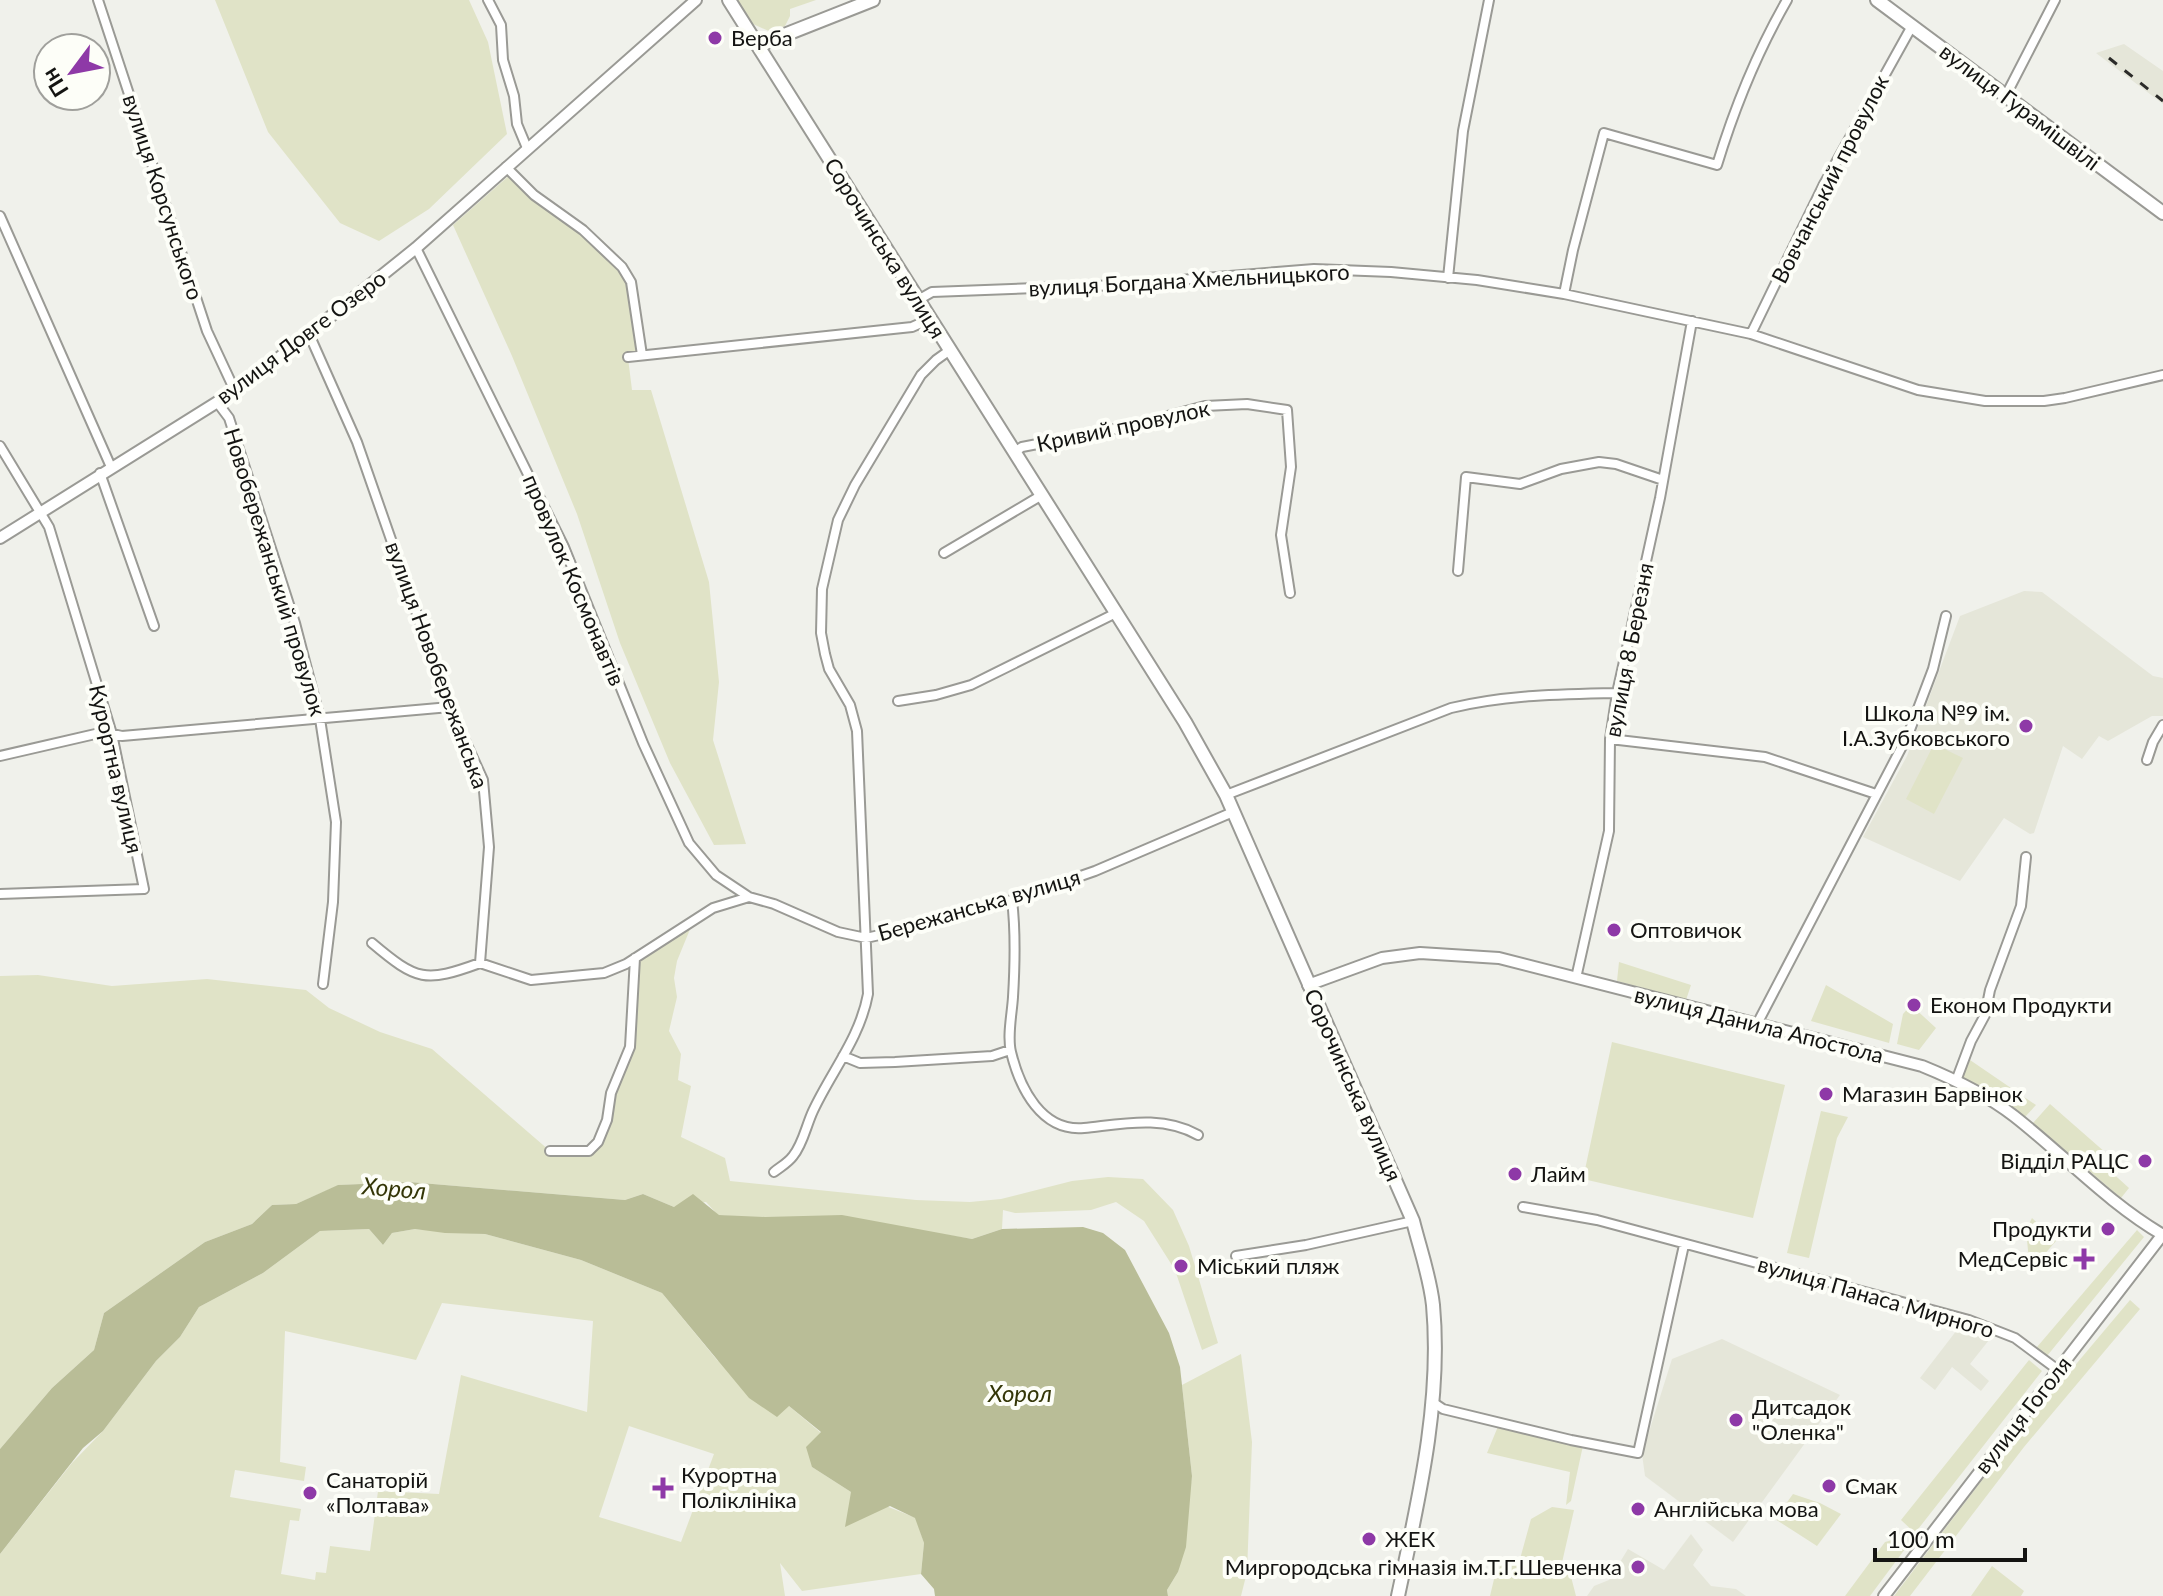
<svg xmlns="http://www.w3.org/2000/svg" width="2163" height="1596" viewBox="0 0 2163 1596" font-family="Lato,sans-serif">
	<rect width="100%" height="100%" fill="#f0f1eb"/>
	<path fill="#e5e6d9" d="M2124,44L2163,71V104L2096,53Z
		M2024,591L2042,592L2153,676L2163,678V716H2152L2108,741L2099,736L2082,759L2063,746L2034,833L2030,834L2004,818L1960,881L1863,837L1907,756L1960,616Z
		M1960,1326L1993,1335L1970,1364L1989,1381L1981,1391L1952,1367L1935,1390L1920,1378Z
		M1722,1339L1840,1395L1733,1542L1645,1476L1642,1454L1672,1359Z
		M1691,1534L1703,1550L1693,1565L1711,1586L1736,1589L1746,1596H1587L1594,1586L1609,1580L1628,1549L1664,1570Z"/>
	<path fill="#e0e3c7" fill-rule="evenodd" d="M215,0H469L488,42L507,134L429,209L379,241L340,223L268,132Z
		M736,0H816L790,9V16L785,26L771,32L753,24Z
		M512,173L583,230L631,282L642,355L628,358L632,390H651L709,582L719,682L713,740L746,844L714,845L670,763L620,643L577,514L512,356L453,225Z
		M1934,744L1963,758L1934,814L1906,799Z
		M693,922L677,961L674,978L677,997L669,1031L681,1054L678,1080L691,1086L681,1137L725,1158L730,1181L916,1200L970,1202L1001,1199L1072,1181L1108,1177L1143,1179L1173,1210L1189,1246L1218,1343L1202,1350L1175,1270L1144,1221L1116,1202L1091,1210L1015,1213L1003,1210L1002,1229L972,1239L929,1232L718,1215L706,1202L674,1207L643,1194L625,1200L409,1182L339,1185L296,1204L272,1205L252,1224L205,1242L104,1313L94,1350L52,1388L0,1449V976L38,975L112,986L207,979L306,990L329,1008L380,1032L432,1049L550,1151H589L598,1142L611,1093L630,1047L635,958Z
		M1619,962L1691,985L1686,1000L1617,981Z
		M1826,985L1893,1024L1889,1043L1811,1021Z
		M1911,1005L1936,1028L1919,1050L1897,1044L1903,1014Z
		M1612,1042L1785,1085L1753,1218L1583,1179Z
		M1970,1060L2036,1105L2024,1118L1963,1077Z
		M2050,1104L2114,1160L2108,1169L2129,1188L2121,1198L2033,1123Z
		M1821,1111L1848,1117L1837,1138L1809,1258L1787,1253Z
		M2032,1218L2056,1241L2030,1271L2026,1230Z
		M369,1229L383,1245L392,1233L415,1229L485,1234L581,1260L662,1293L717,1360L789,1406L821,1433L812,1467L851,1492L916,1518L924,1543L921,1574L802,1591L780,1563L785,1596H0V1554L72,1463L103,1431L156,1361L180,1337L199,1307L263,1273L320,1231ZM442,1303L593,1321L587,1412L461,1375L439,1494L378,1491L370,1551L330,1546L326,1573L316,1572L315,1580L281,1574L290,1520L299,1521L301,1509L230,1497L235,1470L304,1481L306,1467L280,1462L285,1331L416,1360ZM629,1426L714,1454L681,1542L599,1517Z
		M2137,1230L2144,1237L2047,1356L2037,1347Z
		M2130,1300L2140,1309L2024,1447L1910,1596H1894L2014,1438Z
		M1241,1354L1252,1442L1247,1572L1241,1596H1168L1167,1590L1178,1572L1192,1476L1182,1385Z
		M2029,1360L2042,1371L1915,1533L1901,1520Z
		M1499,1424L1584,1441L1571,1501L1566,1505L1570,1472L1487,1453Z
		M1793,1494L1820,1503L1841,1514L1817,1546L1775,1519Z
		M1552,1507L1574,1510L1561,1567L1569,1569L1576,1596H1490L1495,1575L1507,1556L1520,1559L1531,1519Z
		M1896,1539L1905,1549L1870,1596H1845L1885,1542Z
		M1992,1566L2024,1591L2021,1596H1971Z"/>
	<path fill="#b9bd97" d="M409,1182L625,1200L643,1194L674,1207L693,1194L719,1215L765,1217L842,1215L972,1239L1002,1229L1083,1227L1103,1233L1125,1250L1169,1333L1180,1367L1192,1476L1186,1547L1178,1572L1167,1590L1168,1596H935L934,1589L921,1574L924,1543L915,1518L890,1506L845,1527L851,1492L812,1467L806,1447L821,1432L789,1406L777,1417L749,1398L662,1293L581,1260L485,1234L445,1233L415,1229L392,1233L383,1245L369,1229L320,1231L263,1273L199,1307L180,1337L156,1361L103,1431L83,1448L0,1554V1449L52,1388L94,1350L104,1313L205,1242L252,1224L272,1205L296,1204L338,1185Z"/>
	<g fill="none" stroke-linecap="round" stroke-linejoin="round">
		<g stroke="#9a9a95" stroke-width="12">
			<path id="minor" d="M98,0L207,331L235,391
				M488,0L501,25L503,60L514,96L517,124L527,148
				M2005,97L2055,0
				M506,167L534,195L583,230L622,267L631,282L642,355
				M0,216L111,467
				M416,248L564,547L643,743L689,843L716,875L749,897
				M1448,278L1463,131L1489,0
				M1564,294L1573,250L1604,133L1717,165C1735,106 1756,54 1787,0
				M918,300L932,292L1119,285L1314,269L1391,272L1477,280L1564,294L1751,334L1918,390L1985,401H2044L2065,398L2163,375
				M309,334L357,442L448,703L483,780L489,847L480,963
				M1751,334L1823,186L1912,26
				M628,357L912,327L930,319
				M217,402L229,418L295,623L320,719L336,822L333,902L323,984
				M0,446L49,527L112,734L144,889L0,894
				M1014,452L1022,447L1130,426L1205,406L1247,404L1287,410L1291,467L1281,535L1290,593
				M100,473L154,626
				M944,553L1042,495
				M1458,571L1466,477L1520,484L1561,469L1599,462L1616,464L1663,480
				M898,701L936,695L971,685L1116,613
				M1610,739L1765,757L1876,794
				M0,756L104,732L122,736L450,707
				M2147,760L2153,742L2163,725
				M1226,795L1451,708C1506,695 1560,694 1617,693
				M1012,900C1016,933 1015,964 1013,997C1012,1014 1007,1036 1011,1052C1020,1089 1042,1132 1084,1128C1123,1124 1162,1115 1198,1135
				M372,943C417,981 425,983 480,963L531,980L604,973L626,964L713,908L749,897L774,904L838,932L866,938L933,923L1012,900L1095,871L1233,812
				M1576,978L1609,831L1610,739L1617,693L1660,498L1692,321
				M1757,1024L1908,735L1933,669L1946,616
				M843,1056L860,1063L895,1062L992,1056L1010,1050
				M1956,1081L1971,1041L1985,1015L1990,990L2021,906L2026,857
				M550,1151H589L598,1142L607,1120L611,1093L630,1047L635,958
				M774,1172C780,1167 788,1163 793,1156C803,1144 806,1126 813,1111C831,1072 860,1038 868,994L857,731L850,705L829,669L825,654L821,633L822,589L838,520L855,485L921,375L936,360L950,350
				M1523,1207L1597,1220L1969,1320L2015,1338L2058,1370
				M1236,1256L1306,1245L1413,1221
				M1431,1401L1443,1409L1571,1440L1638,1453L1684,1245"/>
		</g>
		<g stroke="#9a9a95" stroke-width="14">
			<path id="tertiary" d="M0,538L235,391L270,365L416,248L696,0
				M1308,985L1382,958L1420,953L1499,958L1922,1066C1954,1079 1987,1095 2014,1116C2064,1155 2108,1203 2163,1235
				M1884,1596L2163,1234"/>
		</g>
		<g stroke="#9a9a95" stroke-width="16">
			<path id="secondary" d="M729,0L1185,722L1226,795L1413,1221C1420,1249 1430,1277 1433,1305C1442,1402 1418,1502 1398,1596
				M1877,0L2163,213
				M759,45L873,0"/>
		</g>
		<use href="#minor" stroke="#fff" stroke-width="8"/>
		<use href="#tertiary" stroke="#fff" stroke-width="10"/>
		<use href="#secondary" stroke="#fff" stroke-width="12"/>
		<path stroke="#2b2b29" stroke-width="3" stroke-dasharray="10 10" stroke-linecap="butt" d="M2109,58L2163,101"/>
	</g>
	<g fill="#8e39a7" stroke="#fdfef8" stroke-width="3">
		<circle cx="715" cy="38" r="8"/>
		<circle cx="2026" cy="726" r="8"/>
		<circle cx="1614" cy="930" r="8"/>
		<circle cx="1914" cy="1005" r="8"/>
		<circle cx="1826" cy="1094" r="8"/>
		<circle cx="2145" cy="1161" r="8"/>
		<circle cx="1515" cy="1174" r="8"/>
		<circle cx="2108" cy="1229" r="8"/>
		<path d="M2080 1247h8v8h8v8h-8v8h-8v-8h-8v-8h8z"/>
		<circle cx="1181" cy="1266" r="8"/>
		<circle cx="1736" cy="1420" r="8"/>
		<circle cx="1829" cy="1486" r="8"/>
		<path d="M659 1476h8v8h8v8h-8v8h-8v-8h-8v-8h8z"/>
		<circle cx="310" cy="1493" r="8"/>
		<circle cx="1638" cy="1509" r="8"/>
		<circle cx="1369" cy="1539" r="8"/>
		<circle cx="1638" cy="1567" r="8"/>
	</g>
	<g text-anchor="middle" stroke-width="8" stroke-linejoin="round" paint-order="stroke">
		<g font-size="22" fill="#141412" stroke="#fdfef8" text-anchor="start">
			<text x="731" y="46">Верба</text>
			<text x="2010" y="721" text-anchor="end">Школа №9 ім.<tspan x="2010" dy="25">І.А.Зубковського</tspan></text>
			<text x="1630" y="938">Оптовичок</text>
			<text x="1930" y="1013">Економ Продукти</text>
			<text x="1842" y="1102">Магазин Барвінок</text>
			<text x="2129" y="1169" text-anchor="end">Відділ РАЦС</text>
			<text x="1531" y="1182">Лайм</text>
			<text x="2092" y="1237" text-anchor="end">Продукти</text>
			<text x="2068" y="1267" text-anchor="end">МедСервіс</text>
			<text x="1197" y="1274">Міський пляж</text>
			<text x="1752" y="1415">Дитсадок<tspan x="1752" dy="25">"Оленка"</tspan></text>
			<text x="681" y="1483">Курортна<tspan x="681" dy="25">Поліклініка</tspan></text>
			<text x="326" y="1488">Санаторій<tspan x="326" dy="25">«Полтава»</tspan></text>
			<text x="1845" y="1494">Смак</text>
			<text x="1654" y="1517">Англійська мова</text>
			<text x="1385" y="1547">ЖЕК</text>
			<text x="1622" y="1575" text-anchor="end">Миргородська гімназія ім.Т.Г.Шевченка</text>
		</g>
		<g font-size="22" fill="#141412" stroke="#fdfef8">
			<text transform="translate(2020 107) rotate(37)" y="8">вулиця Гурамішвілі</text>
			<text transform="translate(1830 179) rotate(-63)" y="8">Вовчанський провулок</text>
			<text transform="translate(163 197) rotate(72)" y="8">вулиця Корсунського</text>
			<text transform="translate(885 248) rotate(58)" y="8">Сорочинська вулиця</text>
			<text transform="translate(1189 280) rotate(-3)" y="8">вулиця Богдана Хмельницького</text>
			<text transform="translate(301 337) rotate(-37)" y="8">вулиця Довге Озеро</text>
			<text transform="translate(1123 426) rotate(-12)" y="8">Кривий провулок</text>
			<text transform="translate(275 572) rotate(73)" y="8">Новобережанський провулок</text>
			<text transform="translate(574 580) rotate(67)" y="8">провулок Космонавтів</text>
			<text transform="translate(1629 650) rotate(-79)" y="8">вулиця 8 Березня</text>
			<text transform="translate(437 665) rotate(70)" y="8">вулиця Новобережанська</text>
			<text transform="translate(116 769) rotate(77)" y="8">Курортна вулиця</text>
			<text transform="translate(979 905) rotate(-16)" y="8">Бережанська вулиця</text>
			<text transform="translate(1759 1025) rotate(14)" y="8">вулиця Данила Апостола</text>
			<text transform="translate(1353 1085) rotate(66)" y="8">Сорочинська вулиця</text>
			<text transform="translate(1876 1297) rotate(16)" y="8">вулиця Панаса Мирного</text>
			<text transform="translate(2023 1415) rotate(-52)" y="8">вулиця Гоголя</text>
		</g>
		<g font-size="24" font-style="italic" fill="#343607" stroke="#fdfef8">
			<text transform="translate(394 1189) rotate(5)" y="8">Хорол</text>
			<text x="1020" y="1402">Хорол</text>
		</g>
	</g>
	<g transform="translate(72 72) rotate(238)"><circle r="38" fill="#fdfef8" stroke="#a0a09c" stroke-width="2"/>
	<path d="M0-6L14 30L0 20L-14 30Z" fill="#8e39a7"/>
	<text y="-12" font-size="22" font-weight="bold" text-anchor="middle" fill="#141412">Пн</text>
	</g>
	<path d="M1875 1548v12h150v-12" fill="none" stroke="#141412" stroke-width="4"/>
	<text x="1887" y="1548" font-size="24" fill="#141412" stroke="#fdfef8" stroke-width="6" paint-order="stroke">100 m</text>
</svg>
